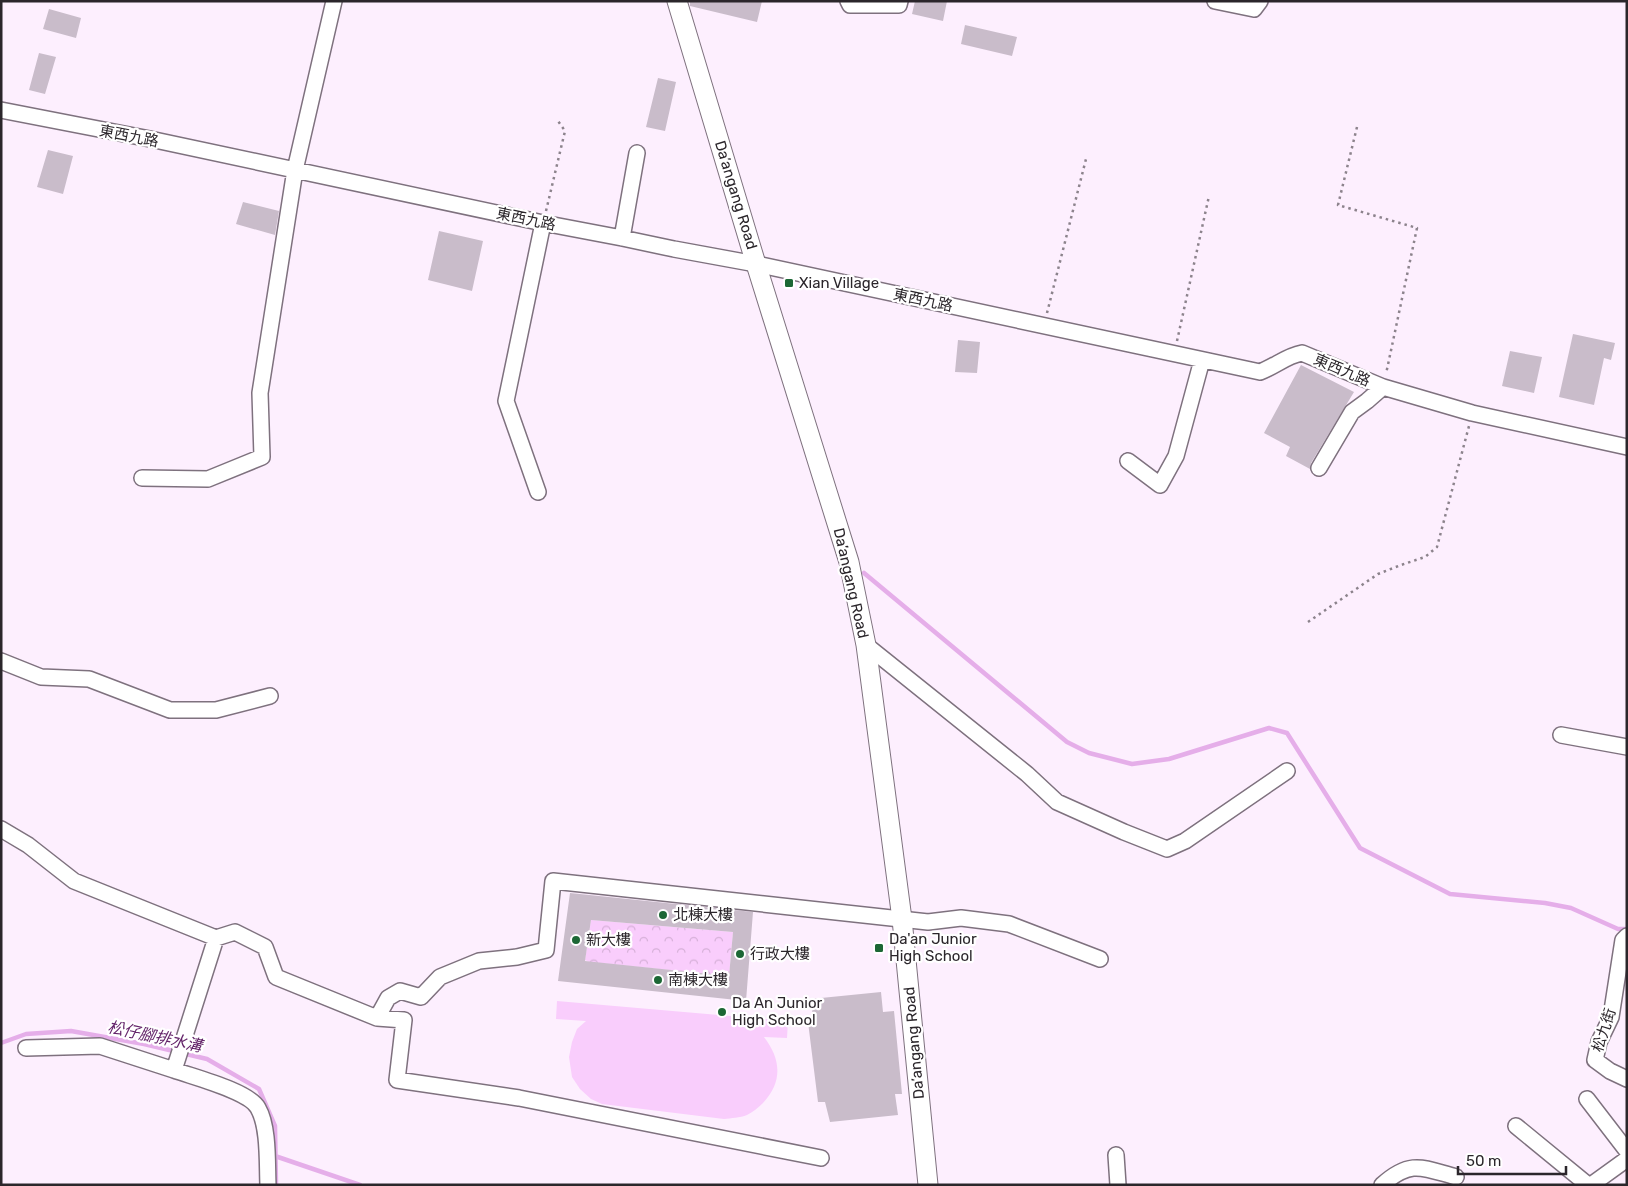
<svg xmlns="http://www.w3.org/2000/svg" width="1628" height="1186" viewBox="0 0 1628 1186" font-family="Rubik,'Noto Sans TC',sans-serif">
	<defs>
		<pattern id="forest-crowns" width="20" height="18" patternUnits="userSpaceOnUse" patternTransform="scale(1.25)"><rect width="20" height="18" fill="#f9cdfc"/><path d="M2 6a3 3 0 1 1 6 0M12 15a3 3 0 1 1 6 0" fill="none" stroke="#d6b0d8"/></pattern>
	</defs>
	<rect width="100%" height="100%" fill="#fdeffe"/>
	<path fill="#f9cdfc" d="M557,1001L788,1021L787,1038L764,1037C781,1059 783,1082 763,1103C758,1108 753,1112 747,1115C740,1118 731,1118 724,1119L602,1104L591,1099L580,1089L572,1077L569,1057L572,1042L577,1029L586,1021L556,1019Z"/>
	<path fill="url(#forest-crowns)" d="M591,920L733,932L729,976L589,962L585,960Z"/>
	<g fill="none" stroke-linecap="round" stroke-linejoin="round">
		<path stroke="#e5aee9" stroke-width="4.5" d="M864,573L1067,742L1089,753L1132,764L1169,759L1269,728L1287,733L1360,848L1450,894L1545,903L1571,908L1618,929H1627
			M1,1043L26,1034L71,1031L144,1044L207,1059L259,1089L275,1126L276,1185
			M275,1156L360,1185"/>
	</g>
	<path fill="#c9bcca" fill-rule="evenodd" d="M690,1H762L757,22L690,6Z
		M915,1H947L943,21L912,14Z
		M49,9L81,18L76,38L43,29Z
		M965,25L1017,37L1012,56L961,44Z
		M39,53L56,57L45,94L29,90Z
		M658,78L676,82L665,131L646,127Z
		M48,150L73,156L63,194L37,187Z
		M243,202L279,211L275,235L236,224Z
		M439,231L483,241L472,291L428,280Z
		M1573,334L1615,343L1611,360L1604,358L1594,405L1559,397Z
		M958,340L980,342L977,373L955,372Z
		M1510,351L1542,357L1534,393L1502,386Z
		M1301,365L1354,392L1311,463L1310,469L1286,456L1290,447L1264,433Z
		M570,893L753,912L746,1001L558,981ZM591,920L733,932L729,976L585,961Z
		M881,992L883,1012L894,1011L902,1094H895L898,1115L830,1122L825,1102H818L808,1022L813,1019L811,999Z"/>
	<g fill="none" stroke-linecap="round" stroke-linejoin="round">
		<g stroke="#7e717e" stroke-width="18">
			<path id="minor" d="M848,1L850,5H899L900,1
				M1215,1L1254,9L1260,1
				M1,110L150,139L543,223L622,238L674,249L756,264L1260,372C1276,366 1286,356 1302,353L1383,387L1472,413L1627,447
				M622,238L637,153
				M1128,461L1160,485L1176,456L1202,360
				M1319,468L1352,412L1367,401L1383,387
				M142,478L208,479L262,457L260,393L295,170L334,1
				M538,492L506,401L543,223
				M866,645L1027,774L1057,802L1124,832L1167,849L1185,841L1287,771
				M1,661L41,677L89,679L170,710H216L270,696
				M1561,735L1627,747
				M1,829L28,845L74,881L216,938L235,932L265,947L276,977L377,1018L388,998L400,991L421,997L440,977L479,961L517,957L546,950L553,881L928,922L961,918L1009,924L1100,959
				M1627,936L1623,940L1611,1017L1599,1042L1595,1060L1610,1071L1627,1079
				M216,938L174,1070C193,1077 249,1091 258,1108C269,1127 267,1163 268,1185
				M377,1018L404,1020L397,1080L519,1098L821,1158
				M26,1048L100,1046L174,1070
				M1587,1099L1627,1151
				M1516,1126L1588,1185
				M1116,1155L1118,1185
				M1382,1185C1411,1159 1423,1168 1456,1177
				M1591,1185L1627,1159"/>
		</g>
		<g stroke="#7e717e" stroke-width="21">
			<path id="major" d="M677,1L756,264L849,562L866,645L902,919L928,1185"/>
		</g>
		<path stroke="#8c838c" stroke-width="2.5" stroke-dasharray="2.5 4" stroke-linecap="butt" d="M1357,127L1338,205L1417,228L1386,374
			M546,211L565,131L558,121
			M1047,313L1086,159
			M1177,341L1209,196
			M1308,622L1378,574L1401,565L1425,557L1437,547L1469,426"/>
		<use href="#minor" stroke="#fff" stroke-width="15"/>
		<use href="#major" stroke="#fff" stroke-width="19"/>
	</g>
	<g fill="#1c6735" stroke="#fff" stroke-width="2">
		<rect x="784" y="278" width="10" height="10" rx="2.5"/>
		<circle cx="663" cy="915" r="5"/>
		<circle cx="576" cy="940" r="5"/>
		<rect x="874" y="943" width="10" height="10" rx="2.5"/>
		<circle cx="740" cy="954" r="5"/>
		<circle cx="658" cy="980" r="5"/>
		<circle cx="722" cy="1012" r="5"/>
	</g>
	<g text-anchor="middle" stroke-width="4.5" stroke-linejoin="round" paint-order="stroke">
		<g font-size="15" fill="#2b262b" stroke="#fff">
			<text transform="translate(129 136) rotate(11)" y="5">東西九路</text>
			<text transform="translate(736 195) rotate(73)" y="5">Da’angang Road</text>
			<text transform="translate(526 219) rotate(12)" y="5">東西九路</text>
			<text transform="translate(923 300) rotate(12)" y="5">東西九路</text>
			<text transform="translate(1342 370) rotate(23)" y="5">東西九路</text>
			<text transform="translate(851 583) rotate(77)" y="5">Da’angang Road</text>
			<text transform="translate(1604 1030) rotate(-72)" y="5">松九街</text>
			<text transform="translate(914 1043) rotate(-95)" y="5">Da’angang Road</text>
		</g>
		<g font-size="15" fill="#2b262b" stroke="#fff" text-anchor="start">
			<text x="799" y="288">Xian Village</text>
			<text x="673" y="920">北棟大樓</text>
			<text x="889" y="944">Da'an Junior<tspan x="889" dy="17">High School</tspan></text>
			<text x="586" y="945">新大樓</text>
			<text x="750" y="959">行政大樓</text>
			<text x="668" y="985">南棟大樓</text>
			<text x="732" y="1008">Da An Junior<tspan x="732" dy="17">High School</tspan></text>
		</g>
		<g font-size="16" font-style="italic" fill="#64246a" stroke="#fff">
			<text transform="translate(155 1036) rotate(12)" y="6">松仔腳排水溝</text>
		</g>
	</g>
	<rect width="1628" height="1186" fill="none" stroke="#2b262b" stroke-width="5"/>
	<path d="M1458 1166v8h108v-8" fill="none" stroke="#2b262b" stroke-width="2.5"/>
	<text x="1466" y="1166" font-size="15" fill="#2b262b" stroke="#ffffff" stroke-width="4" paint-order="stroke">50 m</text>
</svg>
